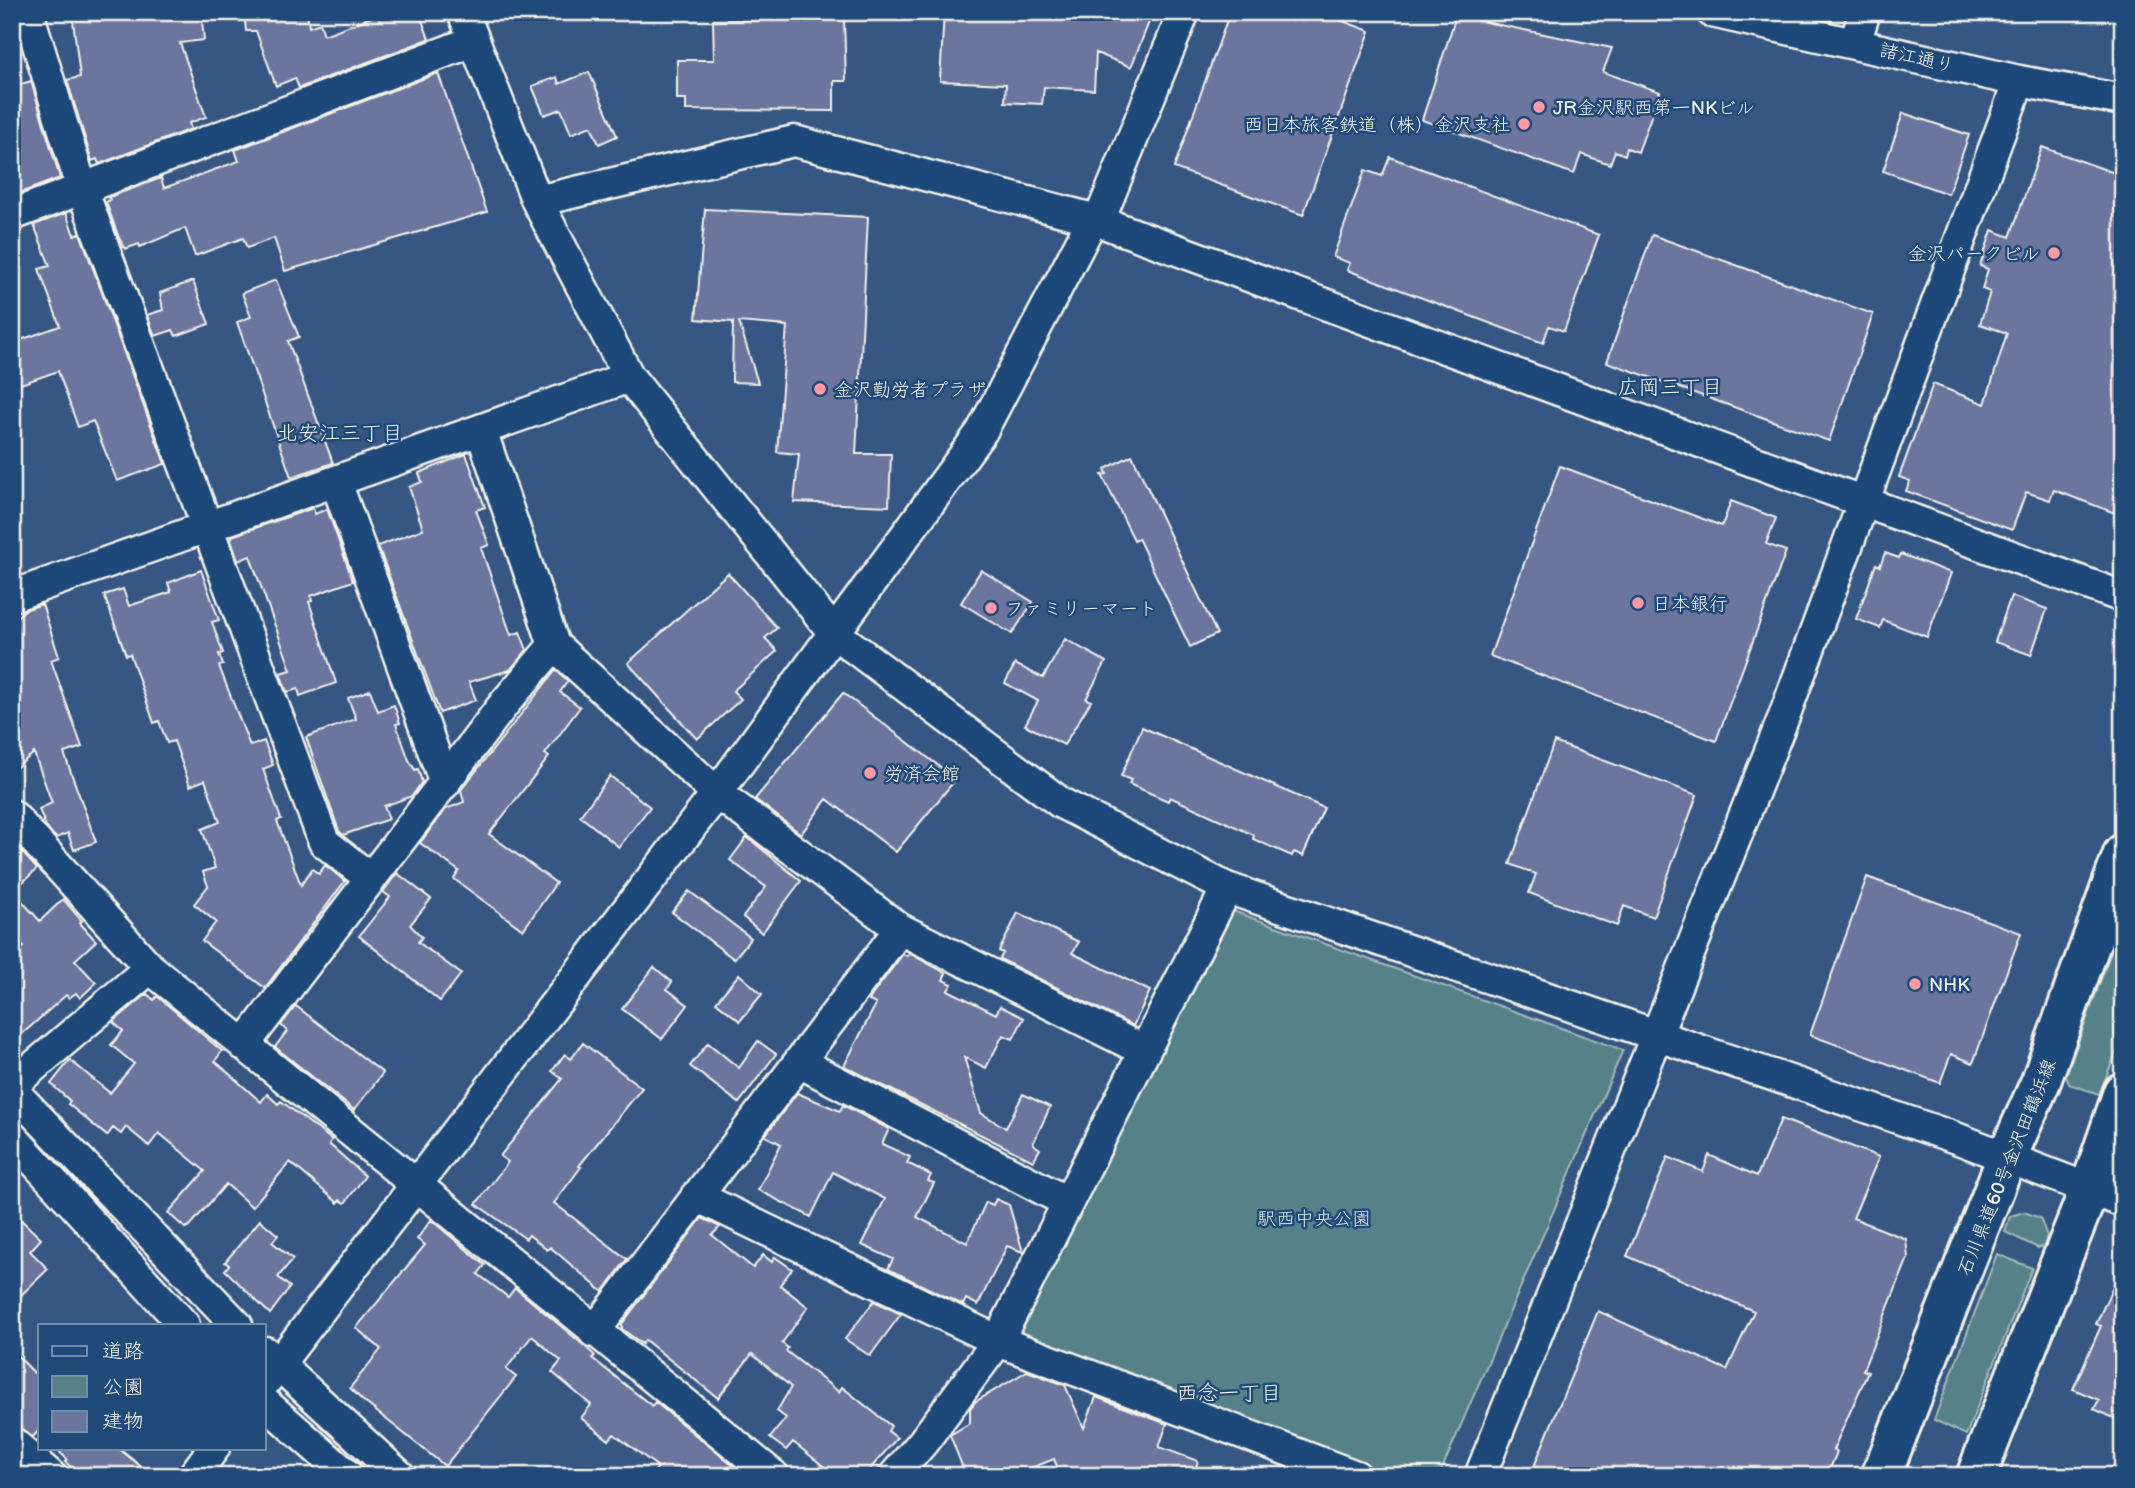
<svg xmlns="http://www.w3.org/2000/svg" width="2135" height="1488" viewBox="0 0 2135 1488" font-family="'Balsamiq Sans','Klee One',sans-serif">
	<rect width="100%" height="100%" fill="#365784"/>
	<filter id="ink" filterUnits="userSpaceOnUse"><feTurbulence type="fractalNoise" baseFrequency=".0143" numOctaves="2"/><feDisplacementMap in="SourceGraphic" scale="14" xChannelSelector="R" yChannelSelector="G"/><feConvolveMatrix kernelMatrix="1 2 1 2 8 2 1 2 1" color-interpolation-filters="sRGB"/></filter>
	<g filter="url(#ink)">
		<path fill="#568189" stroke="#a5b9b8" stroke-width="2" d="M1230,910L1623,1050L1439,1476H1383L1008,1336Z
			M2123,919V1036L2099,1094L2069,1084L2066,1076Z
			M2024,1212L2040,1218L2047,1236L2044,1246L2038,1248L2005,1232L2010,1216Z
			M1997,1254L2032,1268L1966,1435L1934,1420Z"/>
		<path fill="#6c759d" stroke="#f4f1e8" stroke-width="2" d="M72,12L146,15L201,12L204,40L180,43L206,117L189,123L191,129L99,164L97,159L92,161L67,80L80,77Z
			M244,12H307L309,27L320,23L324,35L385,12H419L429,39L299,88L295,78L276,86L256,31H246Z
			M944,12H1153L1131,67L1096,53L1094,90L1044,87L1042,104L1005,102L1006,84L940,81Z
			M1230,12H1318L1370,31L1303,215L1174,168Z
			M1456,16L1612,48L1603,72L1660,92L1638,152L1627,148L1625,155L1615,151L1610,164L1581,154L1574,174L1422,120Z
			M844,19L846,81H834V111L686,110V99H677V60H714L713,20Z
			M589,72L617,136L599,144L591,126L571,134L561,109L544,115L532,86L557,77L559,84Z
			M438,73L487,212L285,271L274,238L247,248L243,238L195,256L185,228L140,247L139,244L125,249L119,238L106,202L110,200L109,197L161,178L164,188L239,161L235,150Z
			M31,81L60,178L12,196V87Z
			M1903,113L1969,135L1948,194L1883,171Z
			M2042,147L2123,176V516L2054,490L2050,500L2026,492L2012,530L1906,491L1910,481L1899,477L1933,384L1985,404L2007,333L1980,324L1990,292L1982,289L1988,269L1980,266L1992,230L2010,237Z
			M1390,157L1599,235L1564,331L1549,326L1543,343L1347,270L1350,263L1333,257L1365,170L1382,176Z
			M705,209L868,217L856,454H891L889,506L794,502L799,454L777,452L787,326L739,322L758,383L732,382L733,322L696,319Z
			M66,213L74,235L80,233L165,464L117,481L93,421L78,427L58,371L18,385L12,370V343L60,326L39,269L50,266L34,225Z
			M1652,235L1873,314L1829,441L1607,362Z
			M276,280L299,337L288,341L333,463L291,477L237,322L251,317L242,293Z
			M193,281L209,324L176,336L173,330L155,336L147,315L163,310L160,293Z
			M466,454L485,507L476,510L489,545L481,548L511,635L520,632L527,650L510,670L469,682L476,700L440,713L378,546L423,529L409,487L422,482L419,473Z
			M1132,455L1217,634L1190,647L1138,538L1134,540L1102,475L1107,474L1105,469Z
			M1560,466L1722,526L1731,501L1776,518L1766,544L1786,551L1716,741L1490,656Z
			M313,508L315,514L327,509L353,581L311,596L312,601L309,602L336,683L300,696L298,689L287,692L280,673L291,670L250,556L238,561L231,540L232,536Z
			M1885,553L1899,558L1901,554L1951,573L1927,637L1883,620L1880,628L1856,619L1876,564L1880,566Z
			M201,570L219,620L212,622L223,653L219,654L223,665L219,666L250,746L264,741L273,765L263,769L281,819L277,821L301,885L312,869L319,874L325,865L345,881L265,988L202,941L216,922L194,904L208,886L203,872L215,868L202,829L220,822L205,780L190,786L174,741L167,743L159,721L154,723L130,654L126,655L104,595L123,589L129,606L171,592L168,583Z
			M981,570L1033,602L1012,634L961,603Z
			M728,573L777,628L765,638L777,651L733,691L741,699L697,739L628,663Z
			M2011,596L2047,609L2031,655L1995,642Z
			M42,604L59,657L51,660L82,747L64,753L96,842L74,850L68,833L56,838L46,827L39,809L52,803L34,753L12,771V621L25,610Z
			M1065,639L1106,662L1086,699L1091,701L1064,745L1025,725L1038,701L1005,683L1015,664L1043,678Z
			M556,670L568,681L560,692L580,707L545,754L549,757L489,834L556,883L523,930L454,879L459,871L420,843L446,809L464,802L461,790Z
			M370,690L378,711L394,705L400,723L396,724L409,760L415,770L418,769L422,782L412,796L384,806L389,819L343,835L339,831L306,737L356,719L348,698Z
			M843,693L956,779L896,852L827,799L801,834L755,799Z
			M1142,727L1324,808L1303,856L1294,852L1292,856L1253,839L1254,835L1170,797L1168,801L1129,784L1131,780L1121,776Z
			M1554,742L1697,795L1653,917L1624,906L1617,926L1529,893L1536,874L1510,864Z
			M610,776L650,807L619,847L580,816Z
			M747,837L801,881L762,933L743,917L766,887L730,860Z
			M22,852L37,869L13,891L40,921L63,899L82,921L80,923L96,941L75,960L96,983L80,998L76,993L69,998L66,995L12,1043V957L24,947L12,935V861Z
			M397,873L431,899L410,925L422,937L418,942L461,974L440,1001L359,936L390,897L383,892Z
			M1867,877L2021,933L1973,1063L1951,1054L1940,1083L1810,1035Z
			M689,891L751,938L734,959L672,912Z
			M1018,913L1079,942L1072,953L1150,991L1133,1026L1000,959L1003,953L999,951Z
			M909,953L946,973L943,980L952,984L948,990L996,1014L1000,1006L1024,1018L1013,1039L1003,1035L986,1068L964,1057L981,1113L1006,1128L1023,1094L1050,1107L1033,1144L1040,1149L1033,1161L844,1066L876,1004L869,1001L872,995L903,954L907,956Z
			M654,967L672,982L667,989L688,1005L662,1039L622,1009Z
			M739,974L762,994L740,1021L716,1002Z
			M147,994L154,1000L157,996L222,1051L215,1061L261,1102L267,1094L278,1104L281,1101L332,1140L329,1144L365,1176L345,1203L340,1200L338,1203L290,1162L252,1207L226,1184L190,1226L185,1228L168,1213L205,1171L159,1133L149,1146L126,1127L121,1134L113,1128L107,1136L68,1104L70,1101L51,1084L70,1060L110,1093L134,1064L111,1045L123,1031L113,1022Z
			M296,1006L383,1073L354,1110L275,1047L287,1031L281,1025Z
			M758,1041L776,1054L739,1103L690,1066L708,1043L739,1068Z
			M583,1043L642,1088L579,1166L581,1167L554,1203L627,1259L603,1292L550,1247L547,1250L529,1235L526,1239L476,1204L508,1162L500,1156L562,1079L552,1071L565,1054L571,1059Z
			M797,1093L840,1111L843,1105L889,1129L882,1144L910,1157L907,1163L931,1175L928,1181L934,1183L917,1217L967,1243L986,1202L993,1205L996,1199L1009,1205L1023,1252L1007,1246L978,1305L966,1299L963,1305L888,1269L893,1259L862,1245L885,1199L833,1172L811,1217L758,1190L781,1144L765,1136Z
			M1781,1119L1879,1157L1853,1218L1906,1239L1908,1258L1863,1370L1868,1372L1833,1450L1837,1452L1827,1476H1530L1598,1311L1727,1370L1754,1311L1627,1256L1668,1157L1703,1172L1709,1155L1757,1176Z
			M12,1211L41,1239L30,1251L48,1269L12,1304Z
			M702,1218L720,1227L712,1235L753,1268L763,1255L772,1262L775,1257L792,1269L780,1285L808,1307L782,1343L788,1348L786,1351L839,1392L842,1387L891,1426L888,1431L897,1438L864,1476H836L793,1442L786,1450L770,1438L786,1418L777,1411L791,1387L752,1354L718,1398L645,1340L642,1344L622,1329V1324Z
			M260,1220L278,1235L272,1242L293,1259L278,1277L290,1287L270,1314L225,1270L229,1265L225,1262Z
			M431,1220L485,1265L478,1274L508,1297L515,1288L525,1296L587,1348L595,1356L592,1358L652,1406L655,1402L746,1476H651L658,1467L614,1434L609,1440L581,1418L591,1405L552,1372L561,1361L532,1336L506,1369L516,1377L445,1466L362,1400L350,1388L381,1349L356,1328L425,1245L417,1239Z
			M2123,1264V1422L2094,1409L2099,1400L2073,1389L2101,1326L2096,1324Z
			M874,1301L901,1314L870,1356L845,1339Z
			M12,1350L40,1379V1429L33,1437L12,1425Z
			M1027,1371L1065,1385L1084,1428L1096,1397L1167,1424L1159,1447L1198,1461L1193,1476H1061L1054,1459L1011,1476H966L950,1435L970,1423V1409L975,1402Z
			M55,1448H118L153,1476H83L65,1462L67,1459Z"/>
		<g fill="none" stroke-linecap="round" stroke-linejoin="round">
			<g stroke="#f4f1e8" stroke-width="35">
				<path id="minor" d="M28,12L82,189L324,842L371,879
					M463,12L537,201L629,377L834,633L1061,803L1227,888L1956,1138L2123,1202
					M1712,12L2019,81L2123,100
					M1855,42L1865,12
					M537,201L794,141L1093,219L2123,597
					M12,215L474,41
					M481,430L554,645L717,793L900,929L1143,1050
					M336,482L445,783
					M12,596L629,377
					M12,815L150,968L774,1476
					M244,1045L504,704L554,645
					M799,1062L1067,1202
					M12,1085L150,968
					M12,1090L237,1325
					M12,1137L184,1325
					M696,1196L998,1341L1356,1476
					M594,1332L900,929
					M265,1352L400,1476
					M264,1383L717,793L982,431L1093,219L1103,211L1184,12
					M264,1402L348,1476
					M12,1442L51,1476
					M193,1476L214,1448
					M894,1476L923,1442L998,1341L1227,888
					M1480,1476L1785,714L2019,81"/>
			</g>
			<g stroke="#f4f1e8" stroke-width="44">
				<path id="major" d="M1881,1476L2007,1157L2041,1081L2123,854
					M1976,1476L2090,1188L2123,1092"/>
			</g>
			<use href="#minor" stroke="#1f4a7a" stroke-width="30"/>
			<use href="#major" stroke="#1f4a7a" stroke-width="38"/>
		</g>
	</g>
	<g fill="#ff9aa2" stroke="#1f4a7a" stroke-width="2.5">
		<circle cx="1539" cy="107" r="7"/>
		<circle cx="1524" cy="124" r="7"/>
		<circle cx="2054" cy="253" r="7"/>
		<circle cx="820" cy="389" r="7"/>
		<circle cx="1638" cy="603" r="7"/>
		<circle cx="991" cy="608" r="7"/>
		<circle cx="870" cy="773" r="7"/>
		<circle cx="1915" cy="984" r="7"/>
	</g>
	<g text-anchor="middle" stroke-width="5" stroke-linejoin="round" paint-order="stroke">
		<g font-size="19" fill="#f4f1e8" stroke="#1f4a7a">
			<text transform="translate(1917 57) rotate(13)" y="7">諸江通り</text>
			<text transform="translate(2006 1167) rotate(-68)" y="7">石川県道60号金沢田鶴浜線</text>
		</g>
		<g font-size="19" fill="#f4f1e8" stroke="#1f4a7a" text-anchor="start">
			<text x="1553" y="114">JR金沢駅西第一NKビル</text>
			<text x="1510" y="131" text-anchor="end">西日本旅客鉄道（株）金沢支社</text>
			<text x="2040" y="260" text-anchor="end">金沢パークビル</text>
			<text x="834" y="396">金沢勤労者プラザ</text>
			<text x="1652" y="610">日本銀行</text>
			<text x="1005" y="615">ファミリーマート</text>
			<text x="884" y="780">労済会館</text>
			<text x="1929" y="991">NHK</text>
		</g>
		<g font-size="19" fill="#dce0da" stroke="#1f4a7a">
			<text x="1314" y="1225">駅西中央公園</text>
		</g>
		<g font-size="21" fill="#f4f1e8" stroke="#1f4a7a">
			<text x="1670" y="394">広岡三丁目</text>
			<text x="340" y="440">北安江三丁目</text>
			<text x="1229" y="1400">西念一丁目</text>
		</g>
	</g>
	<rect width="2135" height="1488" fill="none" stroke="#1f4a7a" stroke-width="42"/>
	<rect x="21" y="21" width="2093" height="1446" fill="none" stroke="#f4f1e8" stroke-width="2.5" filter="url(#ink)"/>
	<rect x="38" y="1324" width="228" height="126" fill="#1f4a7a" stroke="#748da6" stroke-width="2"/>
	<rect x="52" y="1346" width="35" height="10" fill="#1f4a7a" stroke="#748da6" stroke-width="2"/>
	<text x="102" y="1358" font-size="21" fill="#f4f1e8">道路</text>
	<rect x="52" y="1376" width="35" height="21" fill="#568189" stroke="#748da6" stroke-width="2"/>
	<text x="102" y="1394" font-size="21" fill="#f4f1e8">公園</text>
	<rect x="52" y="1411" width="35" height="21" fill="#6c759d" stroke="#748da6" stroke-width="2"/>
	<text x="102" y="1428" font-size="21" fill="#f4f1e8">建物</text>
</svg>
